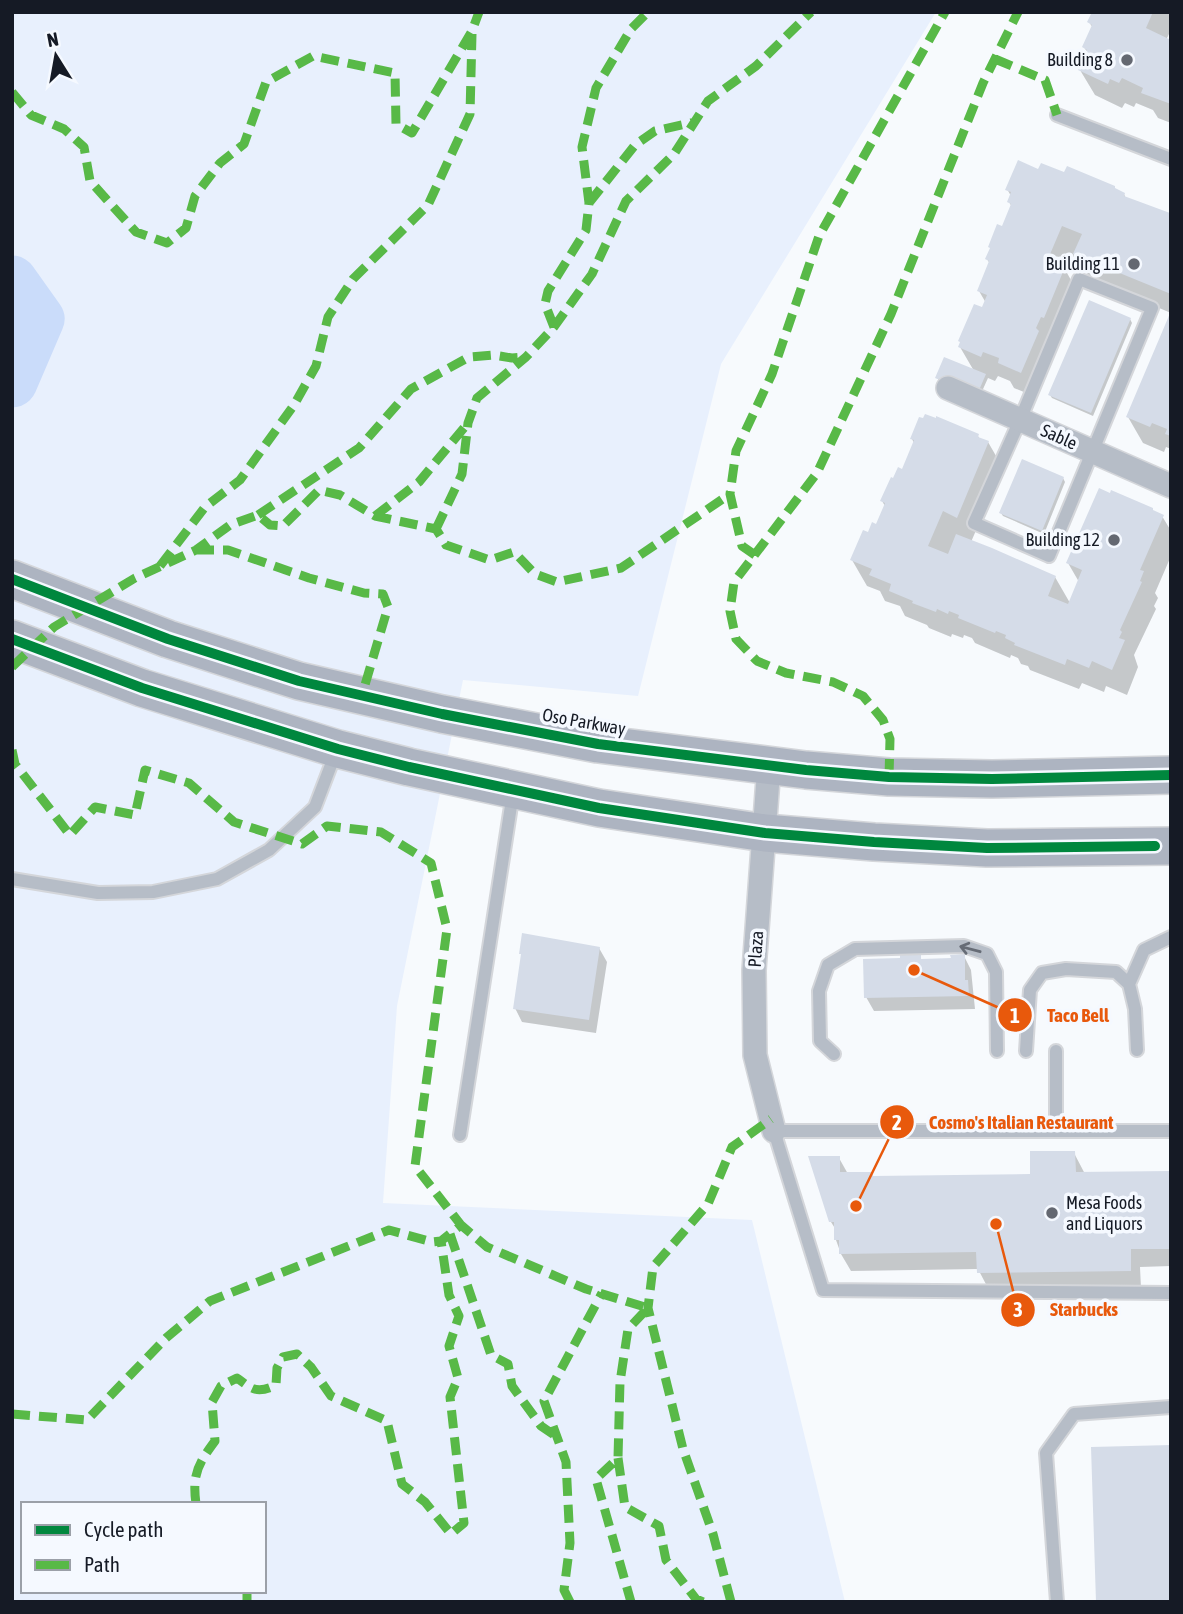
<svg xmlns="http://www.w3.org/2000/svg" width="1183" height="1614" viewBox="0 0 1183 1614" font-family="'Asap Condensed',sans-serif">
	<rect width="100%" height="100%" fill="#f7fafd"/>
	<path fill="#e8f0fd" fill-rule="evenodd" d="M12,12H936L721,364L638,696L463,680L397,1006L383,1203L752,1220L845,1602H12ZM23,1504H264V1591H23Z"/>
	<path fill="#0003" d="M1094,12H1171V34H1169L1166,40L1171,42V123L1158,118L1153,110L1136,103L1134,107L1125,103L1122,108L1095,95L1080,70L1088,54L1084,47L1093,28L1089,22Z
		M1039,171L1124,194L1126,199L1171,218V313L1090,279L1075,254L1067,273L1079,294L1036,397L1014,388L1010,381L998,376L995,381L988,378L979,398L939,381L937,377L974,371L960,347L986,303L979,291L990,264L987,259L1012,207L1009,202L1011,196L1007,189Z
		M1171,316V449L1166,447L1164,452L1143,443L1128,417Z
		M1130,319L1132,323L1093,416L1052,398L1050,395Z
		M978,436L980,440L988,442L1003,468L971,542L1055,577L1070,603L1079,582L1068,563L1154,513L1162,516L1171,531V556L1155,593L1158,598L1154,606L1156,609L1134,655L1138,667L1127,695L1106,686L1104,692L1082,683L1079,689L1030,670L1028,666L1021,664L1018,658L1011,655L1010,658L975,643L972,638L964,635L963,638L952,634L951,637L929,628L927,625L905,616L900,606L885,601L880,591L867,586L852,560L877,526L885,506L882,501L903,471L914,443L912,439Z
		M1063,478L1065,482L1044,534L1003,516L1001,513Z
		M599,948L607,962L596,1033L522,1022L515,1008L522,957L521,954Z
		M920,956L922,961L953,960L964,956L971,970L975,1009L874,1011L866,997L902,960Z
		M1074,1153L1085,1174L1171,1173V1266L1140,1267L1141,1288L989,1290L978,1269L851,1271L841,1254L836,1240V1230L831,1222L839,1158L848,1174L873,1178L1032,1175Z"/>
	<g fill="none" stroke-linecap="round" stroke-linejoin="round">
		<path stroke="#cadcfa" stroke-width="51" d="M12,281L39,319L12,382"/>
	</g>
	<path fill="#d5dce8" d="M1092,12H1153L1146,28L1171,40V104L1141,93L1143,88L1122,78L1119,83L1110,79L1108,84L1078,70L1087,50L1082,47L1092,25L1087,22Z
		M1018,160L1038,169L1041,163L1064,172L1067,166L1115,186V188L1125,193L1124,196L1170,213L1171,216V294L1073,254L1082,234L1062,226L1048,259L1065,267L1044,318L1041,317L1036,328L1039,331L1021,373L998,363L999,358L983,352L981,357L958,347L960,342L958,341L974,304L982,307L987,295L977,291L989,261L985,259L990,248L988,247L997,224L1002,226L1011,204L1007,202L1011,192L1005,190Z
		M1089,300L1131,318L1091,413L1048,395Z
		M1171,311V436L1165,434L1167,429L1152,423L1150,427L1126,417Z
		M944,357L986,374L977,395L935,378Z
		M925,414L936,418V416L979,434L978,437L989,441L957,518L943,511L928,546L948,554L956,534L992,548L1056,576L1048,596L1068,604L1082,570L1066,563L1099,488L1110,493L1111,490L1153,508V510L1164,515L1140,570L1144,571L1140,581L1142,582L1120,630L1122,632L1119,638L1125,640L1112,670L1092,661L1089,668L1067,659L1065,665L1014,645L1015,643L1005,638L1006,635L996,631L995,633L958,618L959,615L949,611L948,614L937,609L936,612L912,603L913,601L889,591L891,584L869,575L872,569L850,560L863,530L868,532L872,522L876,524L885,503L880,501L891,477L893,478L898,467L902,469L914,440L910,439L919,417L923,418Z
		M1022,459L1064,477L1042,531L999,513Z
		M522,933L600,947L589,1020L513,1009L521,954H519Z
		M921,954V959L951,958L950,955L965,954V980H968L969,996L864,998L863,959L900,958V955Z
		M1030,1151H1075L1076,1172L1171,1171V1249H1131V1271L977,1273L976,1252L839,1254V1240H834V1222H829L808,1156H840V1172H872L873,1176L1030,1174Z
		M1171,1445V1602H1096L1091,1447Z"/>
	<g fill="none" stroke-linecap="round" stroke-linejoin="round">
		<g stroke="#d4d6da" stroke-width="16">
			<path id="lane" d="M1057,115L1171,159
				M1079,279L1152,308L1049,556L974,523L1020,420Z
				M12,879L98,893L153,892L217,879L269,850L315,807L336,752
				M1129,984L1144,950L1171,937
				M1026,1051L1030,990L1042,973L1066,969L1116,972L1129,984L1135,1009L1137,1050
				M834,1054L820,1041L819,991L828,965L855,949L964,946L987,954L996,972L997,1051
				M1056,1131V1051
				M1171,1131H774L823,1290L1171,1293
				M460,1135L513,793
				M1057,1602L1046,1453L1074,1414L1171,1407"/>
		</g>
		<g stroke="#d4d6da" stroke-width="26">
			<path id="street" d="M948,388L1171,486
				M769,765L754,970L755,1055L774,1131"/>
		</g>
		<g stroke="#d4d6da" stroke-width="40">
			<path id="primary" d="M12,579L168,639L299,681L442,714L598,744L806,770L889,777L992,779L1171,775
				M12,639L142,688L338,749L409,767L599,808L765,833L874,842L987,848L1171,846"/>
		</g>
		<use href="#lane" stroke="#b6bdc7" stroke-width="12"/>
		<use href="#street" stroke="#b6bdc7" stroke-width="23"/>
		<use href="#primary" stroke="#adb4c1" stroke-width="37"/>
		<path stroke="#58b947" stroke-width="9" stroke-dasharray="18 9" stroke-linecap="butt" d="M995,59L1045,80L1057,115
			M12,92L31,115L64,129L84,147L90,181L136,232L167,243L186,228L195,196L220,163L244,144L266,82L313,56L395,73L396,124L412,133L472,31L479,12
			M589,203L635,145L655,131L695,122
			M554,327L545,304L548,291L586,230L589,203L582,147L596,88L631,29L648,12
			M258,515L359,448L411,389L469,357L493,355L512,358L526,357
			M375,516L419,482L468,423
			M436,529L462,474L468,423L477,398L526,357L554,327L592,274L626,201L674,154L708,101L756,66L811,12
			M196,550H228L309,578L364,593L383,594L388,607L362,695
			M755,555L742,546L730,494L736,451L772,374L819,236L945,12
			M160,566L205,507L240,480L294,405L316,366L328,317L353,279L428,205L470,114L472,34
			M12,667L54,627L135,578L196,550L230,525L258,515L270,525L283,526L319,490L340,495L375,516L436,529L446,545L490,560L514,552L535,574L557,582L621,568L730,494
			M12,750L15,764L70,835L95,807L135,815L145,770L189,783L234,822L302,844L327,826L381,832L431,863L447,929L415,1166L461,1225
			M889,777L890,739L883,720L863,696L833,682L786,673L757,661L736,639L730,611L734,582L817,473L891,314L983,83L1018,12
			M450,1234L491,1355L508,1364L512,1386L541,1426L557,1437
			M12,1414L87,1420L166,1338L210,1301L389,1230L432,1242L441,1241L461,1225L487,1247L586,1289L648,1308L628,1329L620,1382L618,1458L596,1479L631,1602
			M618,1458L625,1507L659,1526L666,1560L696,1599L703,1602
			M196,1504C192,1474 198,1464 215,1441L212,1402L221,1386L237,1378C253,1390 257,1394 276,1385L277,1368L283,1357L297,1354L311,1367L331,1396L387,1421L402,1484L425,1502L451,1534L464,1523L450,1397L458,1378L449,1346L459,1316L449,1295L441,1241
			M247,1602V1591
			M570,1602L564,1590L570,1543L566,1462L544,1401L602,1293
			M731,1602L713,1534L683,1449L648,1308L653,1267L708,1204L732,1147L771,1119"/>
		<g stroke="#f5f9ff" stroke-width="15">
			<path id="cycleway" d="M12,579L168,639L299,681L442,714L598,744L806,770L889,777L992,779L1171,775
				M12,639L142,688L338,749L409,767L599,808L765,833L874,842L987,848L1155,846"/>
		</g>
		<use href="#cycleway" stroke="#00873e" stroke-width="10"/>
	</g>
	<defs><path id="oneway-shaft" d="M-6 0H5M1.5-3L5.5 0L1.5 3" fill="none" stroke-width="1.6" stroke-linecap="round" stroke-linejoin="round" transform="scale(1.75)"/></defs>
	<use stroke="#666c76" href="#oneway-shaft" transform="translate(970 949) rotate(-165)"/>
	<g fill="#646871" stroke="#f5f9ff" stroke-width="2.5">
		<circle cx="1127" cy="60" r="7"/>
		<circle cx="1134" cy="264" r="7"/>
		<circle cx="1114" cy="540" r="7"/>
		<circle cx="1052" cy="1213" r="7"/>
	</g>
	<g text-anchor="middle" stroke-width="7" stroke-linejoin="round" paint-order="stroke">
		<g font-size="18" fill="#151a25" stroke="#f5f9ff" text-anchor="end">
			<text x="1113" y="66">Building 8</text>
			<text x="1120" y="270">Building 11</text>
			<text x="1100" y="546">Building 12</text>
			<text x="1066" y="1209" text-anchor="start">Mesa Foods<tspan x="1066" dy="21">and Liquors</tspan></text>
		</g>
		<g font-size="18" fill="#151a25" stroke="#f5f9ff">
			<text transform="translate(1059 437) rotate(24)" y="6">Sable</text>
			<text transform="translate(584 722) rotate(10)" y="6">Oso Parkway</text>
			<text transform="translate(756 949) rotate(-86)" y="6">Plaza</text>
		</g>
	</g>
	<path fill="none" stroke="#e8590c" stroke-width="2.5" d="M914 970L1015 1015M856 1206L897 1122M996 1224L1018 1310"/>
	<g fill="#e8590c" stroke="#f5f9ff" stroke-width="2.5">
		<circle cx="914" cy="970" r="7"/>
		<circle cx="856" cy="1206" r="7"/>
		<circle cx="996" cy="1224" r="7"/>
		<circle cx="1015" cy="1015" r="18"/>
		<circle cx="897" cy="1122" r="18"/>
		<circle cx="1018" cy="1310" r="18"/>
	</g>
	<g font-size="21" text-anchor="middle" font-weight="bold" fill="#fff">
		<text x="1015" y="1023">1</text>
		<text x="897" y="1130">2</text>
		<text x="1018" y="1317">3</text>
	</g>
	<g font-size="19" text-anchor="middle" font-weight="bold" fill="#e8590c" stroke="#f5f9ff" stroke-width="7" stroke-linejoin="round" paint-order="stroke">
		<text x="1078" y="1022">Taco Bell</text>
		<text x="1021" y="1129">Cosmo's Italian Restaurant</text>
		<text x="1084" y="1316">Starbucks</text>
	</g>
	<rect width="1183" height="1614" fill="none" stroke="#151a25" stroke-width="28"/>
	<rect x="21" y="1502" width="245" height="91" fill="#f5f9ff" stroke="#9ba0a8" stroke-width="2"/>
	<rect x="35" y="1525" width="35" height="10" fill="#00873e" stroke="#9ba0a8" stroke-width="2"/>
	<text x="84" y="1537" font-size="21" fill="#151a25">Cycle path</text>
	<rect x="35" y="1560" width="35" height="10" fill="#58b947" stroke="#9ba0a8" stroke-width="2"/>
	<text x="84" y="1572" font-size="21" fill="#151a25">Path</text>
	<g transform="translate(56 56) rotate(349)" stroke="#f5f9ff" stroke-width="5" paint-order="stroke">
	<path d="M0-5L12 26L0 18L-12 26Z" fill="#151a25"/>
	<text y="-10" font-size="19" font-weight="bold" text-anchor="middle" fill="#151a25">N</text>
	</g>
</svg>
